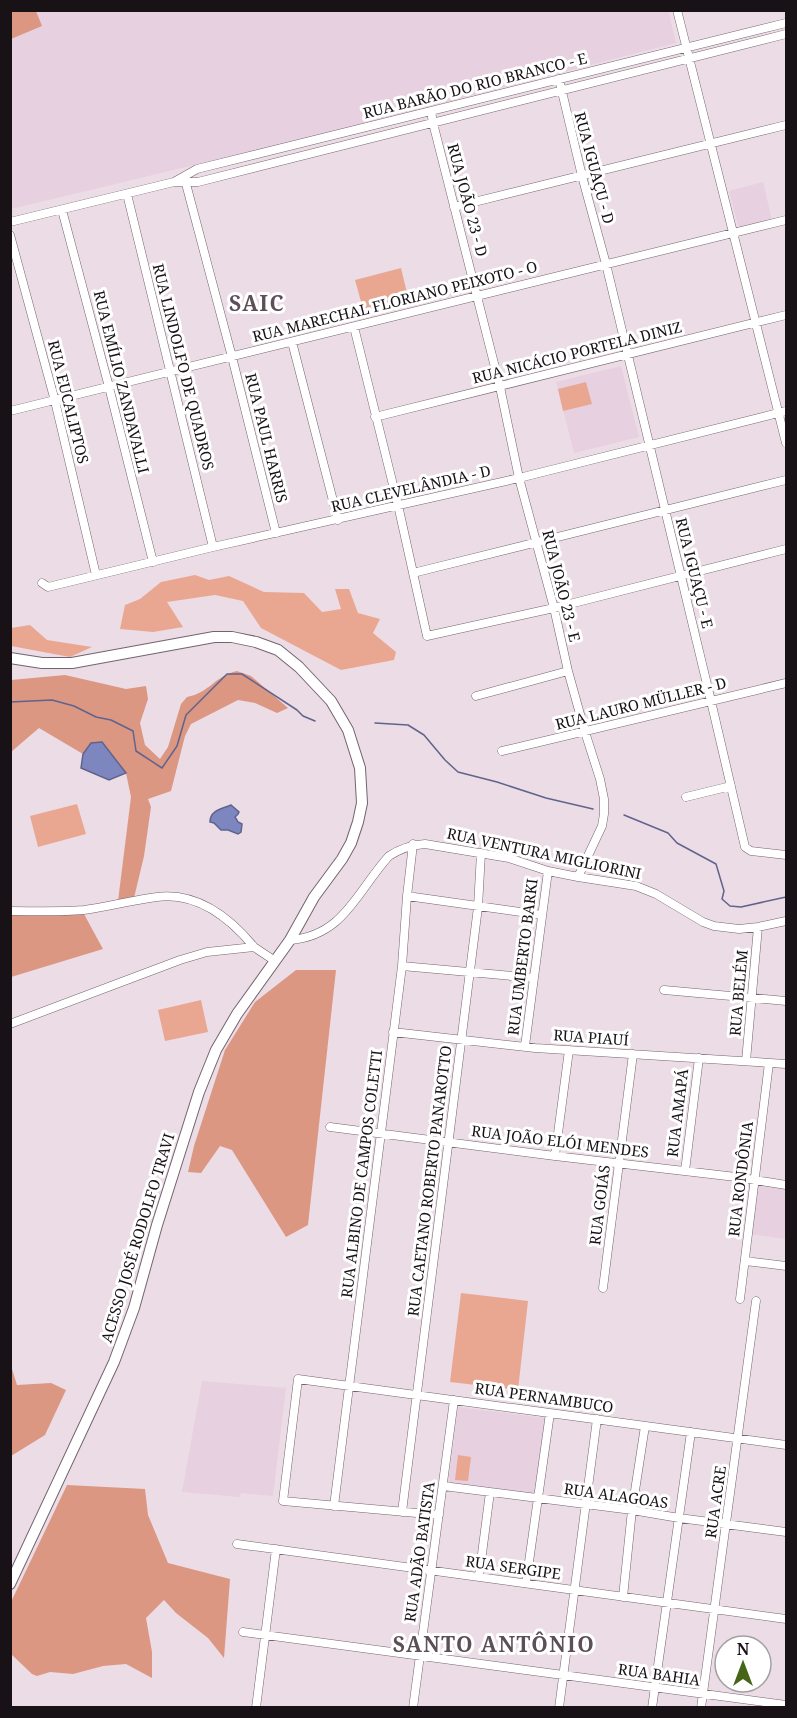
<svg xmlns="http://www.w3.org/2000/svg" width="797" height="1718" viewBox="0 0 797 1718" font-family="'Noto Serif',serif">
	<rect width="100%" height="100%" fill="#ecdce6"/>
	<path fill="#e7d0df" d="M36,10H668L676,43L286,143L11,209L10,39L41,26Z
		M763,182L772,220L739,229L729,191Z
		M621,366L639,437L574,453L556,382Z
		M756,1183L786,1186V1239L749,1234Z
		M202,1381L286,1388L273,1496L241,1493L240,1497L182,1492Z
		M458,1407L546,1418L536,1495L448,1484Z"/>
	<path fill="#e9a792" d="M401,268L408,297L363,309L355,280Z
		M586,382L592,404L563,411L558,389Z
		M195,575L209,580L229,576L264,592L304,593L322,612L341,609L335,589H349L358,613L380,619L373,633L396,652L394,660L341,670L261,628L243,601L215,595L167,602L183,627L153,632L120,629L125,605L140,599L161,582Z
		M30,625L47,640L92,647L70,657L11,646V628Z
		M77,804L86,834L38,847L30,816Z
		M201,1000L208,1032L165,1041L158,1010Z
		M461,1293L528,1301L518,1390L450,1382Z
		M458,1455L471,1457L468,1481L455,1480Z"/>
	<path fill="#db9782" d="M11,10L36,11L42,26L11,39Z
		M237,671L251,676L288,708L277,713L255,703L238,700L191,724L185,736L171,791L148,799L151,807L144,856L134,898L118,901L131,797L126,773L102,742L92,743L83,754L39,728L11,752V680L65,675L126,689L146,686L148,699L140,723L145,745L160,759L168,747L181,704L187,697C209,693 215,676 237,671Z
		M11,913L84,914L103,949L11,977Z
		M296,970H336L308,1225L286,1237L232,1150L220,1146L201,1173L188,1172L194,1146L225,1050L255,1002Z
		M11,1366L17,1385L51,1383L66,1390L45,1435L11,1456Z
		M67,1485L145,1489L148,1515L168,1563L230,1579L224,1658L208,1638L176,1613L164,1600L146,1618L152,1652V1678L126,1664L103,1666L73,1674L50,1672L37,1676L32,1674L11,1654V1602Z"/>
	<path fill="#7e86c0" stroke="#5f638d" stroke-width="1.5" d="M102,742L126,773L109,780L81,768L83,754L91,743Z
		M231,805L239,812L238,814L235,817L238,822L242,824L241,832L238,834L228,830H221L214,823L210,822C210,810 222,809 231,805Z"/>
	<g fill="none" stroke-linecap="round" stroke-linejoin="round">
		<path stroke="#5f638d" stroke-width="1.5" d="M10,702L52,700L74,706L96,717L111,720L133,731L136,751L162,768L177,746L186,715L227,674H242L297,710L303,716L315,721
			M375,723L408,725L424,735L445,760L458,772L497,782L546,798L593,809
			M624,815L668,833L677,843L716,864L724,891L722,899L730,906L741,907L786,897"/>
		<g stroke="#72646e" stroke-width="9">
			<path id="minor" d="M677,10L786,443
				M559,79L582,176L606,264L711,701L745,847L751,851L786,855
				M431,111L433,123L500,387L519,478L554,608L568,671L585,732L600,779L604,799V814L602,826L578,877
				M185,180L232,357L276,533
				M174,182L197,169L786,23
				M127,194L213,547
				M454,207L786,125
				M62,210L109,387L153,562
				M10,222L174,182H198L786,34
				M10,235L55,401L96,575
				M354,327L398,505L427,636L554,608L786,549
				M292,342L338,520
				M10,411L786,220
				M375,417L786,315
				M413,573L786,480
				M42,583L48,587L213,547L519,478L786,411
				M476,696L568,671
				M502,751L786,683
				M686,797L731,786
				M407,896L542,915
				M10,911C35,911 60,912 84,910C108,907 132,900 157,897C197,892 230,918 254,947
				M290,940C344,936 357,891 389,856C401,848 411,845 425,844L509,858L548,871L578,877L636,886L656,894L703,922L714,926L739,929L758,927L786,921
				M402,966L534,978
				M664,990L786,1001
				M10,1024L180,960L207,952L254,947L275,961
				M393,1032L535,1048L786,1064
				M525,1046L548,871
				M746,1061L758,927
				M330,1127L555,1156L736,1177L786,1185
				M555,1156L569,1050
				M685,1171L699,1058
				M745,1261L786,1266
				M603,1288L633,1054
				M740,1299L769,1063
				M443,1486L632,1510L679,1518L786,1532
				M334,1506L402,966L407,896L413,844
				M402,1512L478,907L481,853
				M439,1515L283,1501L298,1379L786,1445
				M237,1544L786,1619
				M479,1577L490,1492
				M526,1583L550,1413
				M623,1597L632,1510L645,1426
				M243,1632L786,1705
				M256,1708L276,1549
				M413,1708L454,1400
				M559,1708L597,1419
				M652,1708L691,1432
				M701,1708L756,1301"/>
		</g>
		<g stroke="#72646e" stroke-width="12">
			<path id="highway" d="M10,658L42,663H72L214,637H232L256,642L278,650L299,667L331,701L348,730L360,768L362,803L358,822L351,843L342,859L314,897L290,940L237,1014L216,1050L199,1092L157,1225L134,1308L114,1362L10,1584"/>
		</g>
		<use href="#minor" stroke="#fff" stroke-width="8"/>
		<use href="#highway" stroke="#fff" stroke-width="10"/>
	</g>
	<g text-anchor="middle" stroke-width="6" stroke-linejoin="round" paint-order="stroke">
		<g font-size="15" fill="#181216" stroke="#fff">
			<text transform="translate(475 86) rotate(-14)" y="5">RUA BARÃO DO RIO BRANCO - E</text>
			<text transform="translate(594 168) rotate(75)" y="5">RUA IGUAÇU - D</text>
			<text transform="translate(467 200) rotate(75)" y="5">RUA JOÃO 23 - D</text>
			<text transform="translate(395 302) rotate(-14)" y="5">RUA MARECHAL FLORIANO PEIXOTO - O</text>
			<text transform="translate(577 353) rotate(-14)" y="5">RUA NICÁCIO PORTELA DINIZ</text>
			<text transform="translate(183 367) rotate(76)" y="5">RUA LINDOLFO DE QUADROS</text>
			<text transform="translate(121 382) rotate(76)" y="5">RUA EMÍLIO ZANDAVALLI</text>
			<text transform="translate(68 402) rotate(76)" y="5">RUA EUCALIPTOS</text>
			<text transform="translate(266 438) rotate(76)" y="5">RUA PAUL HARRIS</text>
			<text transform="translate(411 489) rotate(-13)" y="5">RUA CLEVELÂNDIA - D</text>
			<text transform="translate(694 573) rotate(76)" y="5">RUA IGUAÇU - E</text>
			<text transform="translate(561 586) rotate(76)" y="5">RUA JOÃO 23 - E</text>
			<text transform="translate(641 704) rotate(-14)" y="5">RUA LAURO MÜLLER - D</text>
			<text transform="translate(544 854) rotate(12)" y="5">RUA VENTURA MIGLIORINI</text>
			<text transform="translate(523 957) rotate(-83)" y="5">RUA UMBERTO BARKI</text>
			<text transform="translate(739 993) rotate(-85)" y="5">RUA BELÉM</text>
			<text transform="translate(591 1038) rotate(4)" y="5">RUA PIAUÍ</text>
			<text transform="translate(678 1113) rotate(-83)" y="5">RUA AMAPÁ</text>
			<text transform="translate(560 1142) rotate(7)" y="5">RUA JOÃO ELÓI MENDES</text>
			<text transform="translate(362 1174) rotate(-83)" y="5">RUA ALBINO DE CAMPOS COLETTI</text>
			<text transform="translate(741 1179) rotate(-83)" y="5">RUA RONDÔNIA</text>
			<text transform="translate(430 1181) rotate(-83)" y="5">RUA CAETANO ROBERTO PANAROTTO</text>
			<text transform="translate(600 1205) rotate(-83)" y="5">RUA GOIÁS</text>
			<text transform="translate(138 1238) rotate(-73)" y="5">ACESSO JOSÉ RODOLFO TRAVI</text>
			<text transform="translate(544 1398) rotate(8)" y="5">RUA PERNAMBUCO</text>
			<text transform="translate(616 1496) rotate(8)" y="5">RUA ALAGOAS</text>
			<text transform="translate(716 1502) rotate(-82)" y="5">RUA ACRE</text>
			<text transform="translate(420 1552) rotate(-82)" y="5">RUA ADÃO BATISTA</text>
			<text transform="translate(513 1568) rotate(8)" y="5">RUA SERGIPE</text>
			<text transform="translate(659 1675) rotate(8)" y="5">RUA BAHIA</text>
		</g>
		<g font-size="21" font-weight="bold" letter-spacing="1.5" fill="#5c4f57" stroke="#fff">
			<text x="257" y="311">SAIC</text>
			<text x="494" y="1652">SANTO ANTÔNIO</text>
		</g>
	</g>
	<rect width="797" height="1718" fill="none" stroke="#181216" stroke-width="24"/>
	<g transform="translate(743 1664)"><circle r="28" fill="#ffffff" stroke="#a3a0a2" stroke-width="1.5"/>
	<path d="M0-4.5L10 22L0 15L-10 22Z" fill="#476519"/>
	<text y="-9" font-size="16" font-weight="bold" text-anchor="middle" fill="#181216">N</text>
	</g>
</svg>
